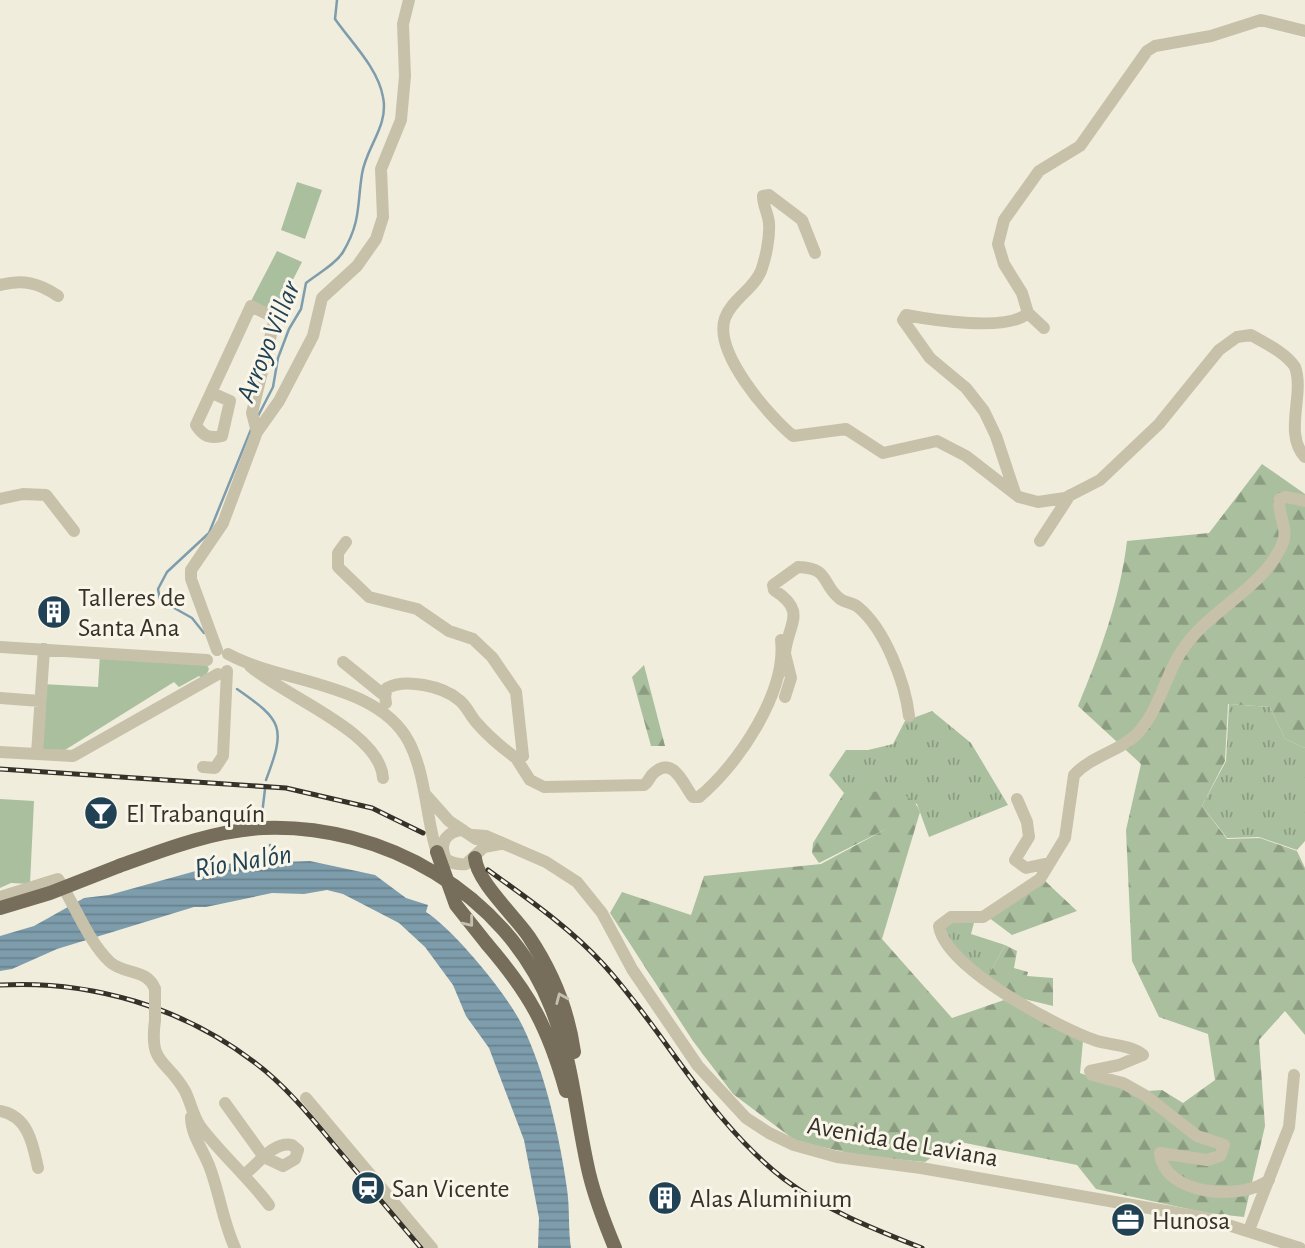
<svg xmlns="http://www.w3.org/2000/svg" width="1305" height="1248" viewBox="0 0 1305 1248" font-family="'Alegreya Sans',sans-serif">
	<defs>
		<pattern id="grass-tufts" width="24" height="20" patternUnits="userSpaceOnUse" patternTransform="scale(1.75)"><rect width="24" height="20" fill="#aabf9e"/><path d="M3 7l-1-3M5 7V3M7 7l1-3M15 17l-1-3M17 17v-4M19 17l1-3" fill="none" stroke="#8b9c81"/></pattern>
		<pattern id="forest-firs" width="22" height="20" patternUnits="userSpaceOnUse" patternTransform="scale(1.75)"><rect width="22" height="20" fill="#aabf9e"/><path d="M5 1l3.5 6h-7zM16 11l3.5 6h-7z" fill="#8b9c81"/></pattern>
		<pattern id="water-rules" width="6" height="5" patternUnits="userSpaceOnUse" patternTransform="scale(1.75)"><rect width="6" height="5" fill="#7e9dac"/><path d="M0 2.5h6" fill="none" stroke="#68818c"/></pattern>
	</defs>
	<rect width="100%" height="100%" fill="#f1eddd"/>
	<path fill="url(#grass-tufts)" d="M1229,704L1270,707L1285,739L1305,748V841L1297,850L1259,837L1227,838L1202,806L1226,761Z
		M932,711L971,743L1008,805L929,837L917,804L844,793L829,775L846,750H868L893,744L905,721Z
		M975,919L971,934L1005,945L987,978L956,951L943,925L946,922Z"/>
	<path fill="url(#forest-firs)" d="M1262,464L1305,494V748L1285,739L1270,707L1228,704L1225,761L1202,806L1227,839L1260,838L1297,851L1305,868V1035L1285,1011L1259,1040L1265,1126L1244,1217L1207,1213L1096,1189L1077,1165L955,1141L925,1162L862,1156L796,1141L733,1094L693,1041L610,913L622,892L691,915L704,876L821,864L888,828L819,863L812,853L813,843L844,793C868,794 909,782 920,812L882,939L952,1018L1004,1000L1083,1041L1080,1073L1133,1092L1162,1090L1183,1103L1215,1080L1208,1034L1159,1017L1132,961L1126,830L1141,764L1078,706C1100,653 1120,599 1127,541L1209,533Z
		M644,665L665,746H651L632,677Z
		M1044,880L1077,911L1012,935L988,917Z
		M1005,945L1017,951L1014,968L1028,972L1027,976L1053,978V1006L1016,997L987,978Z"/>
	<path fill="#aabf9e" d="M297,182L322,190L305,239L281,230Z
		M277,251L302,262L276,313L251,301Z
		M100,654L207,665L209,669L204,680L199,676L179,687L174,682L65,750L37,754L42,684L98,687Z
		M0,799L34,801L30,884L11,883L0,888Z"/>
	<path fill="url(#water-rules)" d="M310,861L375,875L406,898L428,905L426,912C454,930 507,994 522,1025C545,1071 560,1139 567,1189C570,1209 568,1229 571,1248H538L539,1218L524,1140L489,1048L466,1016L453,985L425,947L399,923L343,894L327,890L304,894L272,893L206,907H194L57,949L12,969L0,971V936L34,926L84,898L109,895L221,864Z"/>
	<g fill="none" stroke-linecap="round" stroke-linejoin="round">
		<path stroke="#7e9dac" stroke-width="2.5" d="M257,418L273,387L278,358L289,329L301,309L306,283C317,274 336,264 343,252C361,222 357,205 362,174C366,147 389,126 383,97C378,68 351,42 335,19L337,0
			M204,633L192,618L160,600L158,589L167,572L209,533L252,427
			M237,689C283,721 286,727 266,780
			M262,814L265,789
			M270,845L274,862"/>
		<path stroke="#c8c1aa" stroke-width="12" d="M815,253L802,220L769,195L763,196C763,206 768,213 769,223C770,237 766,257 761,271C753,290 732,299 725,318C713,352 768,415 793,436L846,429L883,453L937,441L966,456L1019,497L1038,502L1065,498L1100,480L1159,424L1219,350L1237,337L1251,335C1265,343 1286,353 1295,367C1305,394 1283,434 1305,457
			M0,285C23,279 39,283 58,296
			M1028,313L1022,293L1004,264L998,244L1004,220L1039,171L1080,146L1147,51L1155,46L1211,36L1261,20L1305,31
			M1028,313L1044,328
			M212,393L230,401L222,436C209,439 203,436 196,425L251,306L275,318L252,413L257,432
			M1015,493L996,436L984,411L966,388L930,358L903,320L906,315C932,320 1008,332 1028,313
			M0,499L23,494L46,495L74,531
			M1040,541L1070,495
			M346,542L338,553V567L369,597L417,609L449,631L473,639L492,657L516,692L523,756L516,758C501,747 488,736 476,722C470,715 466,705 459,700C443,686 405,678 387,688L385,696
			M0,647L207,660
			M217,650L191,579V570L223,523L257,432L279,401L313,336L322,298L357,266L376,239L383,217L381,169L401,120L405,76L403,24L409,0
			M785,653C788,623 808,612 774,590L773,585L798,567C830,568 821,583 839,598C844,603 852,602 858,607C885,629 905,682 909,716
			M228,654C283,684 377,682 409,742C425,773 426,813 435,846C439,858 454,866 466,864L484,847L500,844
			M343,662L385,696L386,703
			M250,666C283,696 380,731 383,778
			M785,697L791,678L785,654
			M0,698L40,701
			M0,752L73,756L218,674
			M37,754L44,649
			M516,758L530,780L544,787L644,785C650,781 649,776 655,772C674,756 684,786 693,797H699C738,765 787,692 781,640
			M203,767L215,768L223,756L227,671
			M425,794L449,821L476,839
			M1017,799L1027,822L1029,837L1015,860L1026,868L1049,863
			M473,835L486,836L546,862L577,882L602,913L632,969L698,1066L746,1118L769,1133L794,1145L837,1157L921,1168L1206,1218L1300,1248
			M445,857C439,842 447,831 463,830
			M0,897L58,879C75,905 88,941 110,962C124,975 147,968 155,989
			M155,1020C149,1066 166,1058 185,1091C191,1103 193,1116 200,1126C221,1154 248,1177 269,1205
			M306,1098L432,1248
			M225,1103L264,1157L283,1166L295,1159L298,1150L292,1145C274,1141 259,1163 245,1174
			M0,1111C28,1116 33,1144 38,1168
			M191,1117C191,1135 204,1151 210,1168C220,1195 223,1222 235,1248
			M1269,1180C1242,1201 1164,1196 1160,1153L1207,1160L1220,1156L1224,1145L1197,1136L1146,1096L1123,1083L1092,1075L1090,1071L1119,1065L1143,1055C1132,1045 1110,1045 1097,1041C1057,1027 945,968 939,926L951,917H983L1040,879L1065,838L1074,775C1091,756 1119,752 1137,734C1161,708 1165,674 1183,649C1210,609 1262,589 1282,545C1290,529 1276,513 1280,499L1286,497L1305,501
			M1249,1230L1289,1127L1294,1075"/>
		<path stroke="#776d5b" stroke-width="14" d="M475,858C477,882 515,916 529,937C553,973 568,1009 574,1052
			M119,866C166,849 212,831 263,828C382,823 506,893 551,1007C573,1061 576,1117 589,1173C595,1198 605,1224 615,1248
			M487,944C530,994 548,1027 566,1091"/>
		<g stroke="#363129" stroke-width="5">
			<path id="rail" d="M0,769L286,788L372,808L423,833
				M488,870C528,899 569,927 603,964C666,1033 708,1120 784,1179C825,1210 874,1229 922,1248
				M0,985C91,980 182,1007 254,1062C285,1085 311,1117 335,1146C364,1180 392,1214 421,1248"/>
		</g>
		<use href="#rail" stroke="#f9f6e9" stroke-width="2.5" stroke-dasharray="8" stroke-linecap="butt"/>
		<path stroke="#c8c1aa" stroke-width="12" d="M155,989V1020"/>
		<path stroke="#776d5b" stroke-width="14" d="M437,852L456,905L487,944
			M0,908L50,893L119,866"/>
	</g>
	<defs><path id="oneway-chevron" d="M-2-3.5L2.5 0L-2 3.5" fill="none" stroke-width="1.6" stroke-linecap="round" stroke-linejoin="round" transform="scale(1.75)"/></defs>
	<g stroke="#c5bfb0">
		<use href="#oneway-chevron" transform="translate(469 922) rotate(51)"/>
		<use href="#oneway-chevron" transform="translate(561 998) rotate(-113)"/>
	</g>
	<defs>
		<g id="building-disc" transform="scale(1.75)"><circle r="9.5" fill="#214255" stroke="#f9f6e9"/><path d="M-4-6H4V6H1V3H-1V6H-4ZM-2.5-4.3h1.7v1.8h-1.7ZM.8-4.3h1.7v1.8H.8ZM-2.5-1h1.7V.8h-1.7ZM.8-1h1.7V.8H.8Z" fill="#fff"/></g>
		<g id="bar-disc" transform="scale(1.75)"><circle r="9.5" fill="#214255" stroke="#f9f6e9"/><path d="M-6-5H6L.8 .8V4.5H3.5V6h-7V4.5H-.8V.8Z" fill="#fff"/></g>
		<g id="station-disc" transform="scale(1.75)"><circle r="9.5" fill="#214255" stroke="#f9f6e9"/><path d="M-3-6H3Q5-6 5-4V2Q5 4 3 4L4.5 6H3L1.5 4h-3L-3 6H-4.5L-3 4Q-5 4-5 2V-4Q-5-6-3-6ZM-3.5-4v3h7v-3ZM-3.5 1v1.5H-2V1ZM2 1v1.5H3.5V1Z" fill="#fff"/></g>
		<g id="office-disc" transform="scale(1.75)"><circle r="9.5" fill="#214255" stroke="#f9f6e9"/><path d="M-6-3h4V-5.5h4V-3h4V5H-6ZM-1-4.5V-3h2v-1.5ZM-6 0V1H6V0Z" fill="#fff"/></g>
	</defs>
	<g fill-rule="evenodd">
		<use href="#building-disc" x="54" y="612"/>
		<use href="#bar-disc" x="101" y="813"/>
		<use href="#station-disc" x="368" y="1188"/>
		<use href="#building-disc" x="665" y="1198"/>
		<use href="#office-disc" x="1128" y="1220"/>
	</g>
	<g text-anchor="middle" stroke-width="6" stroke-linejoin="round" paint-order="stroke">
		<g font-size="26" fill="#363129" stroke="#f9f6e9" text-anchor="start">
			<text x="78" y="606">Talleres de<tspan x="78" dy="30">Santa Ana</tspan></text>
			<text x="126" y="822">El Trabanquín</text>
			<text x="392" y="1197">San Vicente</text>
			<text x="690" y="1207">Alas Aluminium</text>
			<text x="1152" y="1229">Hunosa</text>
		</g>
		<g font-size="26" fill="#363129" stroke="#f9f6e9">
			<text transform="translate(903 1141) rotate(10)" y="9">Avenida de Laviana</text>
		</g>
		<g font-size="28" font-style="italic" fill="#214255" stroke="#f9f6e9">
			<text transform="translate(267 341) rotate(-68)" y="10">Arroyo Villar</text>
			<text transform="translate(243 860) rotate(-9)" y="10">Río Nalón</text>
		</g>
	</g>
</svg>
